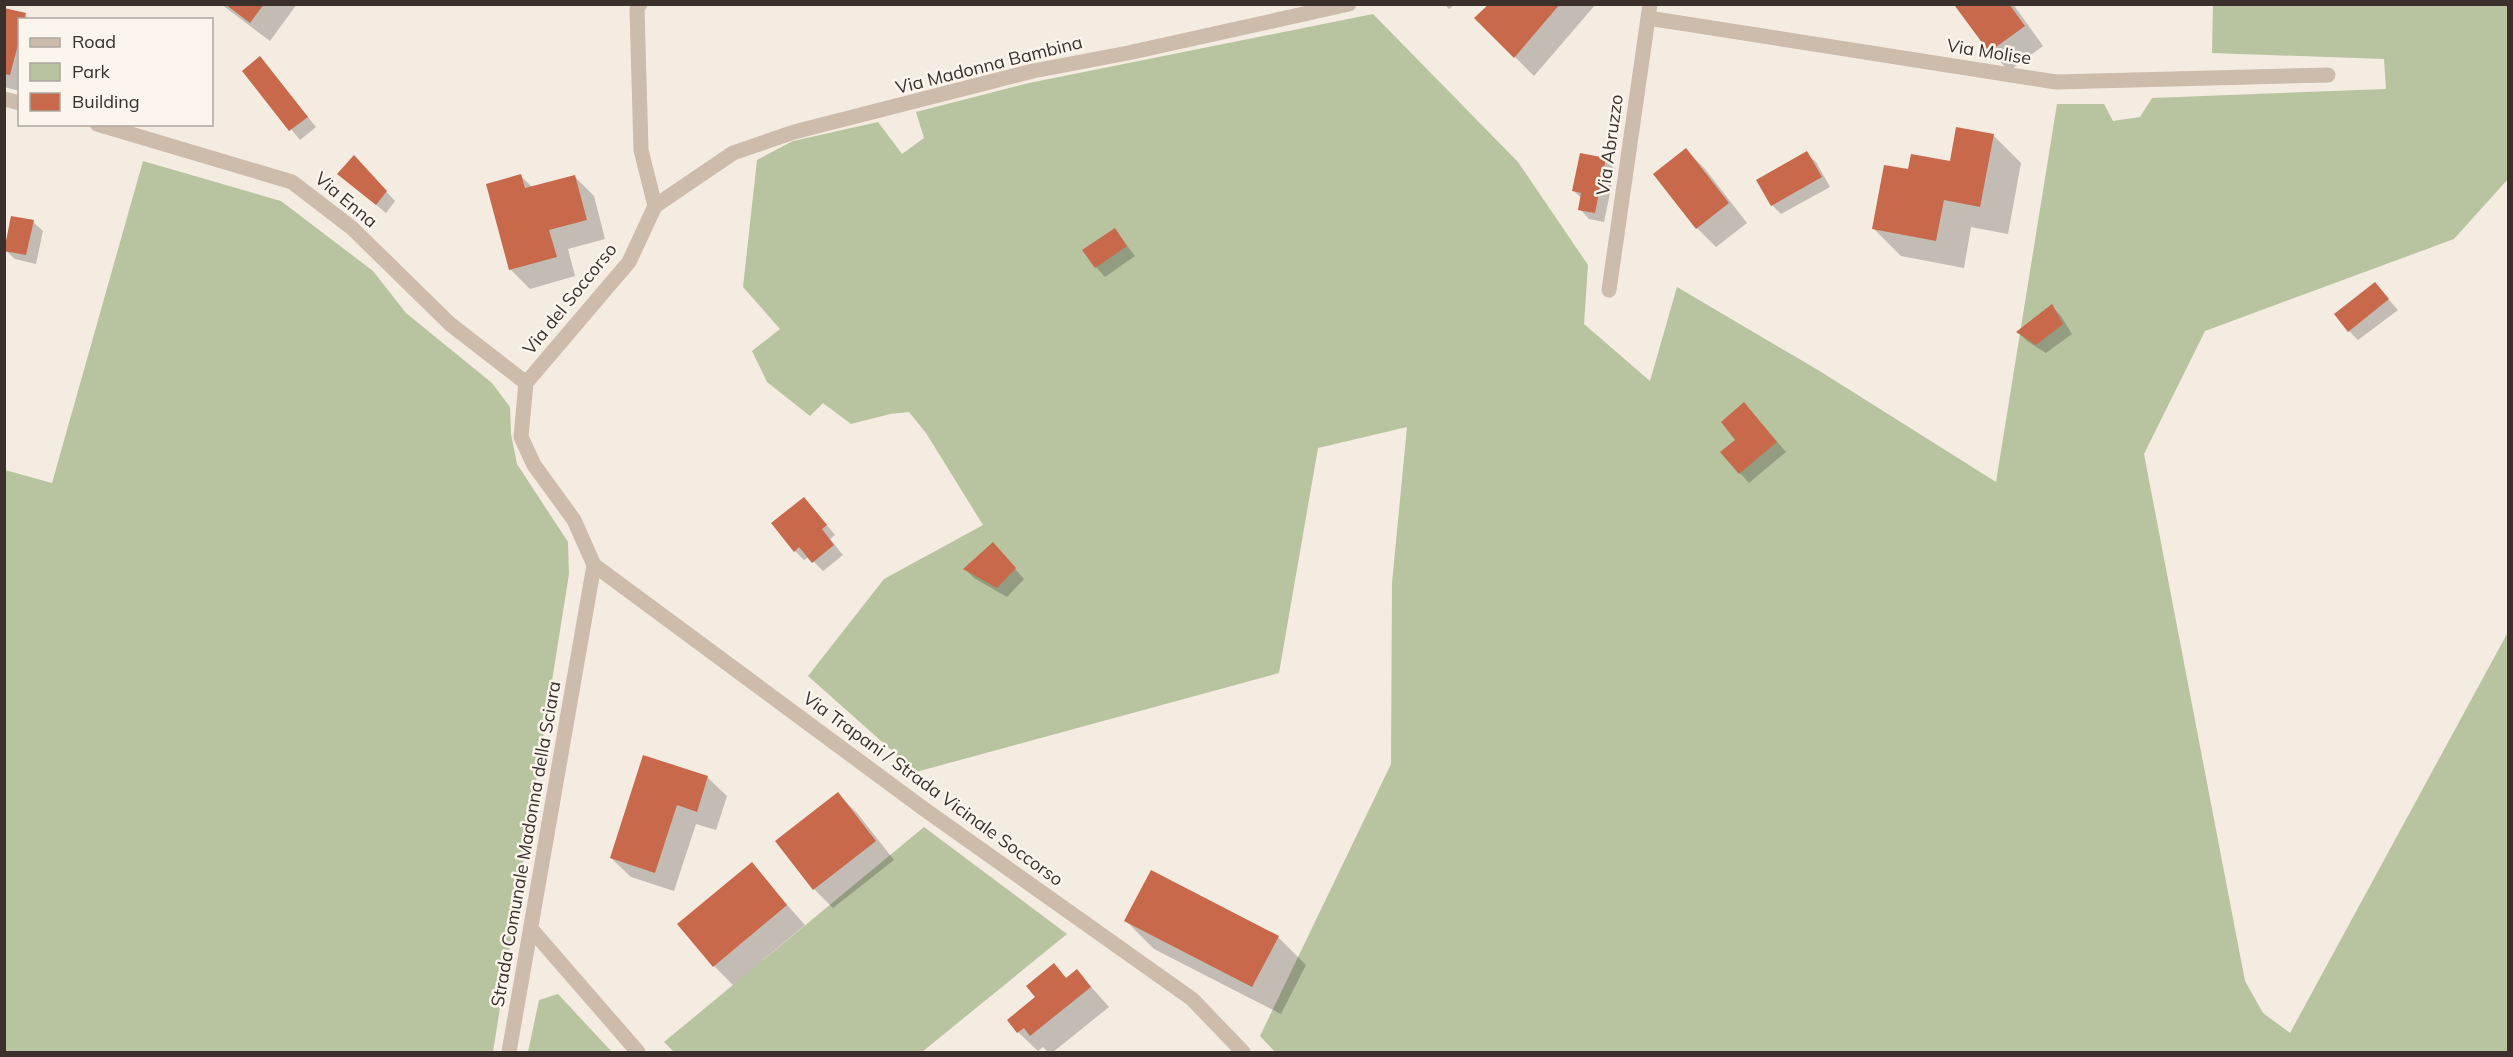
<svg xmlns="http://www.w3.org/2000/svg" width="2513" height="1057" viewBox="0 0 2513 1057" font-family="Mulish,sans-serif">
	<rect width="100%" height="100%" fill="#f4ebe1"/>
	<path fill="#b8c4a0" d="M2213,5H2508V179L2454,239L2205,331L2144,454L2245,981L2263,1013L2290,1033L2508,632V1052H1275L1260,1036L1391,764L1392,583L1407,427L1318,448L1279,673L916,772L808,676L884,579L983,525L926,433L909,412L890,414L851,424L823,403L810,416L767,382L752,351L780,329L743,287L757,160L793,141L878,122L902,154L924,138L916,112L1029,83L1373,14L1518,162L1588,265L1584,324L1650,381L1677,287L1818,370L1996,482L2057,104H2104L2113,121L2140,117L2152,98L2386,89L2384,59L2212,53Z
		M143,161L281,201L373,271L406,313L492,383L510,407L511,434L517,464L568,542L569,574L493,1052H5V470L52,483Z
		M924,827L1067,934L922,1052H674L664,1042Z
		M558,994L612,1052H528L539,1000Z"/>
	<path fill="#0003" d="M221,4H297L270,41Z
		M1444,4H1456L1449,9Z
		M1491,4H1596L1534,76L1476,18Z
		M1959,4H2013L2043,46L2009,71L1990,51L1957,6Z
		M4,10L25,15L30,20H20V91L4,87Z
		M260,58L316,127L300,140L244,71Z
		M1993,135L2021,163L2008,234L1971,227L1964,268L1901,256L1873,228L1909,171L1951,163Z
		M1686,150L1705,169L1747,223L1716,247L1697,228Z
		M1806,153L1816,162L1830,187L1781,214L1772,205Z
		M1605,160L1615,169L1604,222L1589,219L1580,209L1581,198L1574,191Z
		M363,167L395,201L386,213L339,174Z
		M521,176L533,188L574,176L594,196L605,239L568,249L575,276L530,289L510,269Z
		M33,222L43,231L36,264L15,259L5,250Z
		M1115,230L1135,256L1105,277L1096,267Z
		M2375,284L2398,310L2358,340L2349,331Z
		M2052,306L2061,316L2072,334L2046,353L2027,341L2018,332Z
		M1753,414L1786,452L1749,483L1722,453L1737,440Z
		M813,508L835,535L830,539L843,555L823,571L809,557L804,560L795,551Z
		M1002,554L1024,579L1007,597L974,578L965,569Z
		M707,777L727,796L716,830L696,824L674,891L631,877L611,858Z
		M838,794L857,813L894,860L833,908L814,889Z
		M751,864L805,925L733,985L714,966Z
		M1126,921L1278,937L1306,965L1281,1014L1154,949Z
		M1054,965L1067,979L1077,971L1109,1007L1053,1052H1048L1043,1047L1038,1051L1018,1032Z"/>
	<path fill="#c8694b" d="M225,4H264L250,23Z
		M1489,4H1560L1514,58L1474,18Z
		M1957,4H2009L2025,26L1989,52L1955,6Z
		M4,8L26,13L24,20H20V37L10,75L4,74Z
		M260,56L308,117L289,131L242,71Z
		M1956,127L1994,134L1980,207L1944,200L1936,241L1872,229L1884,165L1908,169L1911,154L1950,161Z
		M1686,148L1729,203L1696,229L1653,174Z
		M1807,151L1822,177L1771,206L1756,180Z
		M1580,153L1606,158L1595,213L1578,210L1581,193L1572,191Z
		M354,155L387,191L376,205L337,174Z
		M521,174L525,188L575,175L587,220L549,230L557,257L509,270L486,184Z
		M11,216L34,220L26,255L4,251Z
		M1115,228L1127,246L1095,268L1082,250Z
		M2375,282L2389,299L2348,332L2334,314Z
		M2052,304L2063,324L2036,345L2016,332Z
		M1744,402L1777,442L1739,474L1720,452L1735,440L1721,422Z
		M804,497L827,525L822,529L834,545L812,563L799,547L794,552L771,523Z
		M993,542L1016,568L997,588L963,569Z
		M643,755L708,776L697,812L677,805L655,873L610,858Z
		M838,792L876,841L813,890L775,841Z
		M752,862L787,905L713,967L677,924Z
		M1151,870L1279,936L1252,987L1124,921Z
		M1054,963L1066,978L1077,969L1091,987L1030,1036L1024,1028L1017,1033L1007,1020L1035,997L1026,986Z"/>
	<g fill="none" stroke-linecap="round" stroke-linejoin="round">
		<path stroke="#cdbbac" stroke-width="15" d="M655,206L733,153L794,132L1033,71L1128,53L1349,4"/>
		<path stroke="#cdbbac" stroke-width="15" d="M640,4L637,9L641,150L655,206L629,262L526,383L521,437L534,465L574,520L594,565L924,809L1192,999L1243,1052
			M1648,18L2056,82L2328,75
			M4,99L20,103
			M97,124L292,182L352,228L450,324L526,383
			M1609,290L1650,4
			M532,930L638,1052
			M509,1052L594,565"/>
	</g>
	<g text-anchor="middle" stroke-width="5" stroke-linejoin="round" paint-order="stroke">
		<g font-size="18" fill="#3b302b" stroke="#fbf5ee">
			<text transform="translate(1989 52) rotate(9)" y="6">Via Molise</text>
			<text transform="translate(989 65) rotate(-14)" y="6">Via Madonna Bambina</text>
			<text transform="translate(1610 145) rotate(-82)" y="6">Via Abruzzo</text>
			<text transform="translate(346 200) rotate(40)" y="6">Via Enna</text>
			<text transform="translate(570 299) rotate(-51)" y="6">Via del Soccorso</text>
			<text transform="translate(933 789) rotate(36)" y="6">Via Trapani / Strada Vicinale Soccorso</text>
			<text transform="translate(526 844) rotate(-80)" y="6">Strada Comunale Madonna della Sciara</text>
		</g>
	</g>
	<rect width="2513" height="1057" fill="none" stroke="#3b302b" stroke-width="12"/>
	<rect x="18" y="18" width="195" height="108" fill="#fbf5ee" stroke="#aea6a0" stroke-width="1.5"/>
	<rect x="30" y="38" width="30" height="9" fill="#cdbbac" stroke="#aea6a0" stroke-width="1.5"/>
	<text x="72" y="48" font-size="18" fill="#3b302b">Road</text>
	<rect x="30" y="63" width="30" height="18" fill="#b8c4a0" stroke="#aea6a0" stroke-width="1.5"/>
	<text x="72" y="78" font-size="18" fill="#3b302b">Park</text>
	<rect x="30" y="93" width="30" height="18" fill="#c8694b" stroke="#aea6a0" stroke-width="1.5"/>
	<text x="72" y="108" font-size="18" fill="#3b302b">Building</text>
</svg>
